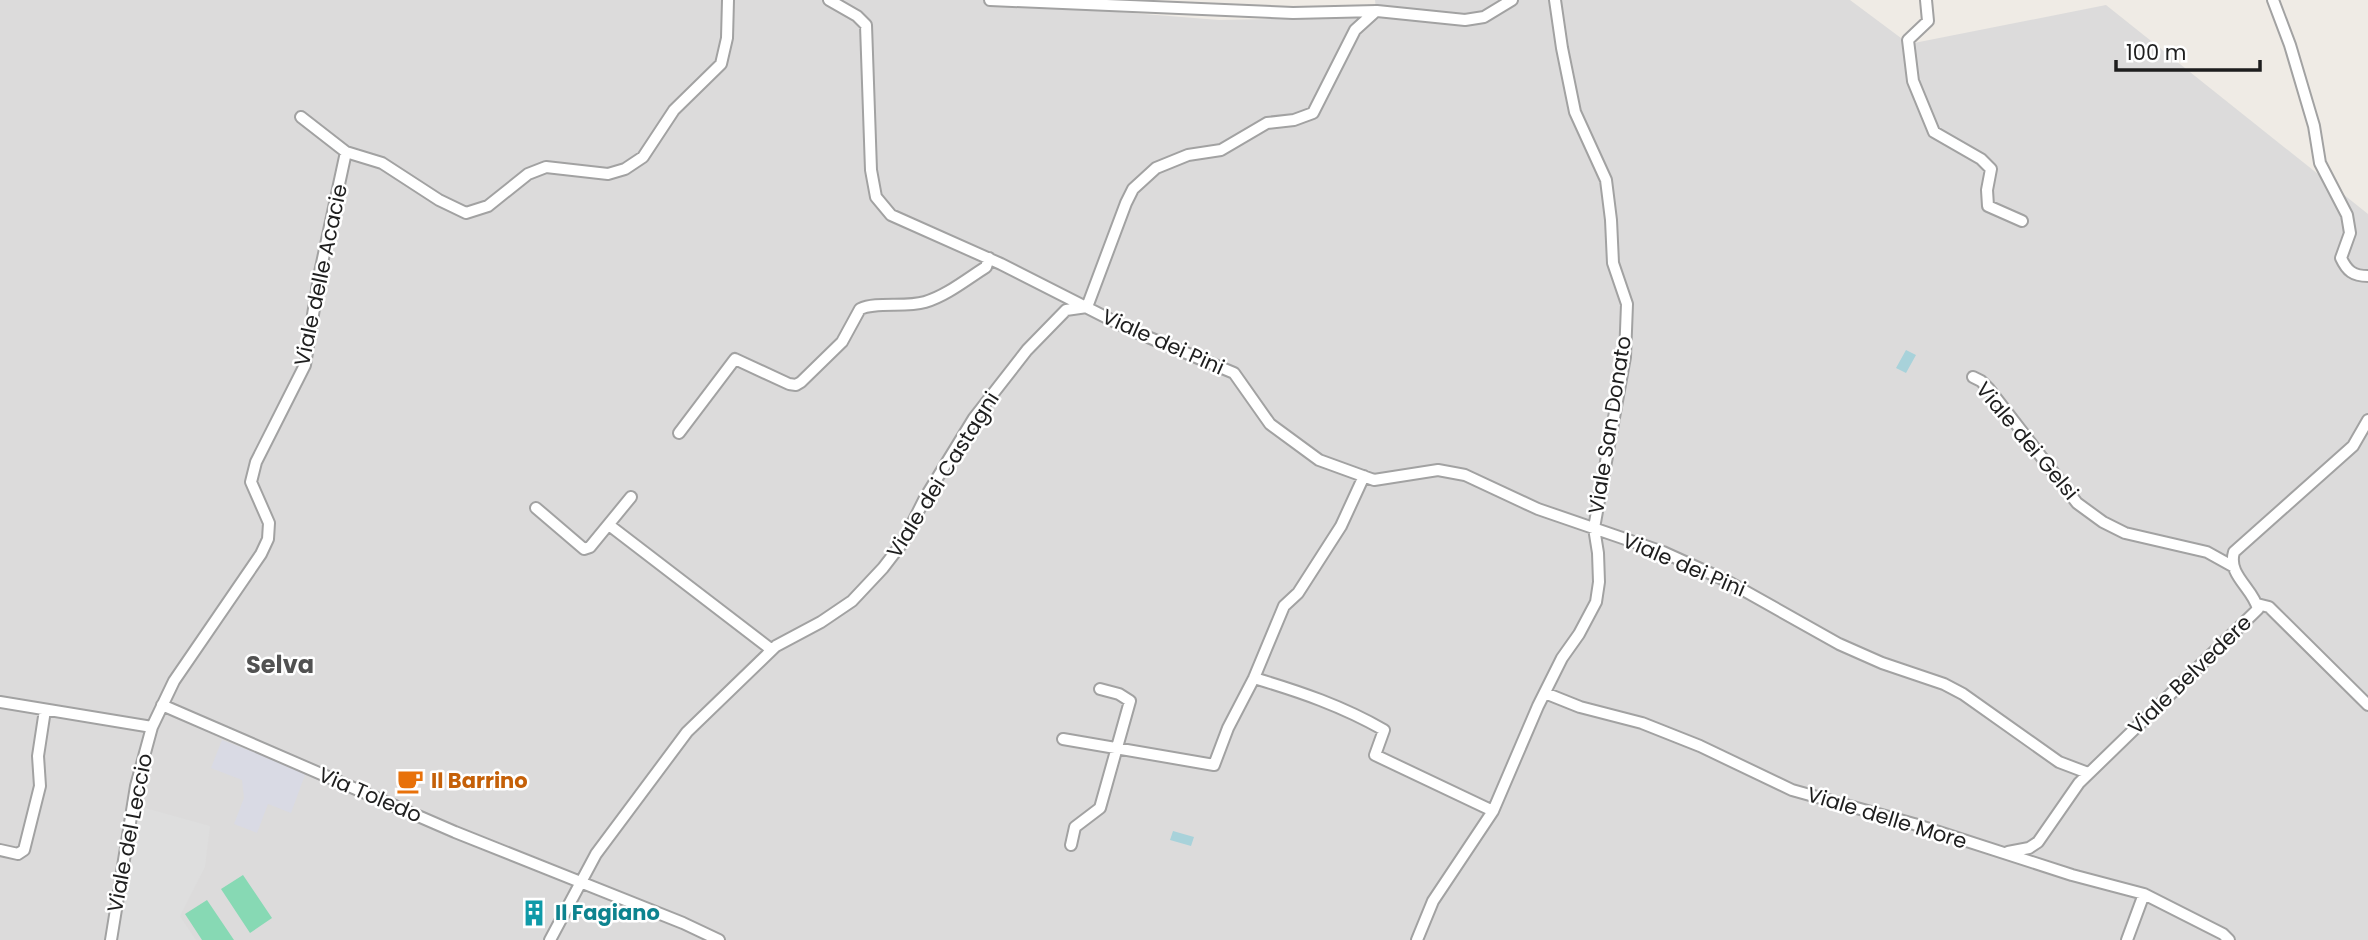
<svg xmlns="http://www.w3.org/2000/svg" width="2368" height="940" viewBox="0 0 2368 940" font-family="Poppins,sans-serif">
	<rect width="100%" height="100%" fill="#efebe5"/>
	<path fill="#dcdbdb" d="M0,0H1068L1069,8L1219,20L1377,17L1375,0H1850L1909,44L2106,5L2368,214V940H0Z"/>
	<path fill="#87d9b4" d="M243,875L272,918L250,933L221,889Z
		M207,900L234,940H202L185,914Z"/>
	<path fill="#dedede" d="M138,806L210,826L205,867L180,916L196,940H116Z"/>
	<path fill="#d9dae4" d="M222,740L306,772L291,813L268,804L257,833L234,824L244,798L242,780L211,768Z"/>
	<path fill="#a8d2da" d="M1906,350L1916,355L1906,373L1896,368Z
		M1173,831L1194,837L1191,846L1170,840Z"/>
	<g fill="none" stroke-linecap="round" stroke-linejoin="round">
		<g stroke="#a2a2a2" stroke-width="14">
			<path id="minor" d="M829,0L857,16L866,25L871,170L876,197L891,215L1001,264L1131,330L1234,373L1270,424L1319,460L1374,480L1438,470L1465,475L1538,509L1663,552L1727,581L1839,644L1882,663L1944,684L1963,694L2059,762L2088,773
				M990,0L1293,13L1377,11L1465,20L1484,17L1512,0
				M1926,0L1928,21L1908,40L1913,81L1934,132L1981,159L1991,169L1987,190L1988,206L2022,221
				M2273,0L2290,45L2314,126L2320,163L2347,215L2350,233L2341,258C2347,271 2353,276 2368,276
				M301,117L346,152L382,163L439,200L466,213L488,206L528,174L546,167L608,174L625,169L643,157L674,110L721,64L727,38L728,0
				M1087,307L1126,203L1133,189L1156,168L1188,155L1221,150L1267,123L1294,120L1313,113L1355,30L1376,11
				M1973,377L1981,381L1989,389L2077,503L2103,522L2125,533L2207,552L2234,567
				M679,433L735,359L789,384L796,385L801,382L842,342L860,309C877,301 905,308 925,302C946,296 967,279 986,267L989,258
				M536,508L584,549L590,547L631,497
				M609,525L772,650
				M2257,604L2269,607L2368,705
				M1254,678C1301,692 1342,706 1384,730L1375,755L1493,811
				M1545,693L1580,707L1642,723L1700,746L1792,790L1914,824L2072,875L2144,894L2223,934L2229,940
				M0,702L152,727
				M162,705L455,832L683,923L719,940
				M1063,739L1214,765L1228,728L1254,678L1284,606L1298,593L1341,526L1364,476
				M1071,845L1075,827L1100,808L1130,701L1119,694L1100,689
				M0,850L18,854L24,850L40,786L38,756L45,710
				M2008,852L2029,848L2038,842L2079,783L2258,609C2253,588 2227,575 2234,552L2353,446L2368,420
				M111,940L136,786L152,727L174,681L261,554L268,539L269,523L251,482L256,462L305,365L319,277L346,152
				M550,940L596,854L687,732L776,646L821,622L852,601L883,568L903,542L925,498L974,418L1027,350L1066,310L1087,307
				M1417,940L1433,901L1493,811L1538,706L1562,658L1579,634L1596,602L1599,582L1598,553L1594,528L1625,357L1627,304L1613,263L1611,220L1606,180L1575,112L1562,48L1555,0
				M2127,940L2144,894"/>
		</g>
		<use href="#minor" stroke="#fff" stroke-width="10"/>
	</g>
	<defs>
		<g id="cafe-bare" transform="scale(2.1)"><path d="M-5.5-4.5H6V0H3Q3 3.5 0 3.5H-2.5Q-5.5 3.5-5.5 0ZM3-3.2v2h1.7v-2ZM-6 4.5H4V6H-6Z" fill="#e8710a" stroke="#fff" stroke-width="2.5" paint-order="stroke"/></g>
		<g id="building-bare" transform="scale(2.1)"><path d="M-4-6H4V6H1V3H-1V6H-4ZM-2.5-4.3h1.7v1.8h-1.7ZM.8-4.3h1.7v1.8H.8ZM-2.5-1h1.7V.8h-1.7ZM.8-1h1.7V.8H.8Z" fill="#0f9aa8" stroke="#fff" stroke-width="2.5" paint-order="stroke"/></g>
	</defs>
	<g fill-rule="evenodd">
		<use href="#cafe-bare" x="410" y="781"/>
		<use href="#building-bare" x="534" y="913"/>
	</g>
	<g text-anchor="middle" stroke-width="5" stroke-linejoin="round" paint-order="stroke">
		<g font-size="21" fill="#1e1e1e" stroke="#fff">
			<text transform="translate(321 275) rotate(-78)" y="7">Viale delle Acacie</text>
			<text transform="translate(1163 342) rotate(24)" y="7">Viale dei Pini</text>
			<text transform="translate(1610 425) rotate(-81)" y="7">Viale San Donato</text>
			<text transform="translate(2027 441) rotate(50)" y="7">Viale dei Gelsi</text>
			<text transform="translate(943 475) rotate(-58)" y="7">Viale dei Castagni</text>
			<text transform="translate(1684 565) rotate(23)" y="7">Viale dei Pini</text>
			<text transform="translate(2190 675) rotate(-44)" y="7">Viale Belvedere</text>
			<text transform="translate(370 795) rotate(23)" y="7">Via Toledo</text>
			<text transform="translate(1887 818) rotate(17)" y="7">Viale delle More</text>
			<text transform="translate(130 833) rotate(-79)" y="7">Viale del Leccio</text>
		</g>
		<g font-size="21" font-weight="bold" fill="#c56008" stroke="#fff" text-anchor="start">
			<text x="431" y="788">Il Barrino</text>
		</g>
		<g font-size="21" font-weight="bold" fill="#0d838f" stroke="#fff" text-anchor="start">
			<text x="555" y="920">Il Fagiano</text>
		</g>
		<g font-size="24" font-weight="bold" fill="#515151" stroke="#fff">
			<text x="280" y="673">Selva</text>
		</g>
	</g>
	<path d="M2116 60v10h144v-10" fill="none" stroke="#1e1e1e" stroke-width="3.5"/>
	<text x="2126" y="60" font-size="21" fill="#1e1e1e" stroke="#ffffff" stroke-width="5" paint-order="stroke">100 m</text>
</svg>
